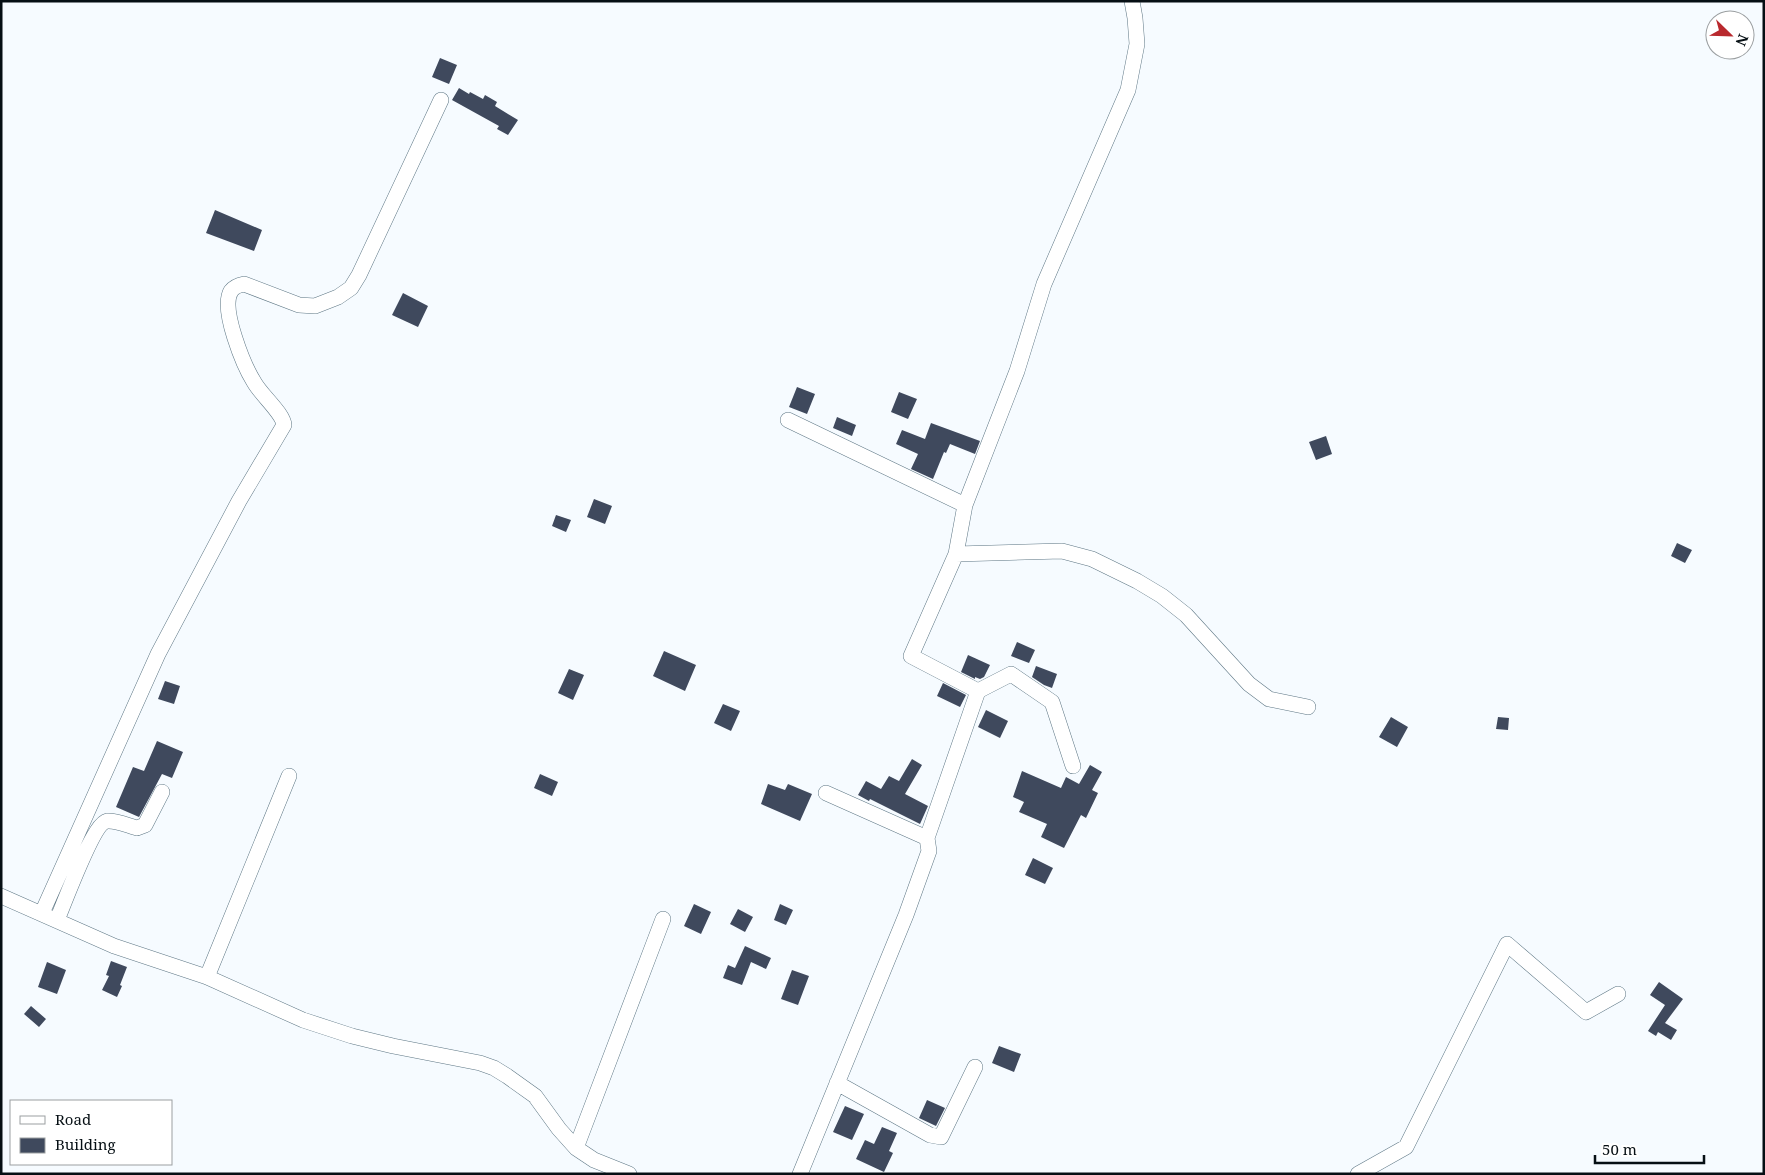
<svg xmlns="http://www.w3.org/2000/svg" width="1765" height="1175" viewBox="0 0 1765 1175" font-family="'Noto Serif',serif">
	<rect width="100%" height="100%" fill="#f6fbff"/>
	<path fill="#3f495d" d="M440,58L457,65L449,84L432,77Z
		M459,88L469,94L470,92L483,99L485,95L497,102L495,106L518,120L508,135L497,129L499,126L452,100Z
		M215,210L262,230L254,251L206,233Z
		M403,293L428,306L418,327L392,315Z
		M797,387L815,394L807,414L789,407Z
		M899,392L917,399L908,419L891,412Z
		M837,417L856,425L852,436L833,428Z
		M931,423L980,441L975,454L950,444L946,453L944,452L933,479L911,469L918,454L896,444L902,430L925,439Z
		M1326,436L1332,454L1316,460L1309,442Z
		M594,499L612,506L605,524L587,517Z
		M556,515L571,520L566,532L552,526Z
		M1677,543L1692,550L1685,563L1671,556Z
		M1017,642L1035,650L1029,663L1011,656Z
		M664,651L696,665L685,691L653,676Z
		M968,655L990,665L984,677L980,679L975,677V679L961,672Z
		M1036,666L1057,674L1052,688L1044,685L1032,677Z
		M569,669L584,675L573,700L558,693Z
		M165,681L180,686L174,704L158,699Z
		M943,683L966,695L960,707L937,696Z
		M723,704L740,711L731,731L714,723Z
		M986,710L1008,721L1000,738L978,727Z
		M1391,717L1408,727L1397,747L1379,737Z
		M1498,717L1509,718L1508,730L1496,729Z
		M157,741L183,752L172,778L162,774L139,817L116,807L133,767L144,771Z
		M912,759L922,765L905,794L928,806L920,824L870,799L869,801L858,795L866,781L881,789L889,776L899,781Z
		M1090,765L1102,772L1092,790L1098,793L1086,818L1081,815L1064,848L1041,837L1047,824L1019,812L1024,802L1013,797L1022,771L1061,788L1066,777L1079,784Z
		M540,774L558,782L552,796L534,788Z
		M768,784L785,790L788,784L812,794L800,821L761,804Z
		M1033,858L1053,868L1045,884L1025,875Z
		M694,904L711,912L701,934L684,926Z
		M780,904L793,910L786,925L774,920Z
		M738,909L753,917L745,932L730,924Z
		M745,946L771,958L766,969L751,962L742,985L723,978L728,965L735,968Z
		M111,961L127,967L120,985L122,986L117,997L102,990L109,976L106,975Z
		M47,962L66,970L57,994L38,987Z
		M792,970L809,976L798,1005L781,999Z
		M1659,982L1683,999L1665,1023L1677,1030L1671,1040L1658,1032L1656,1036L1648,1031L1665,1005L1650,995Z
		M31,1006L46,1019L39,1027L24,1014Z
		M999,1046L1021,1054L1014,1072L992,1063Z
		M927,1100L945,1108L936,1126L919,1118Z
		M845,1106L864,1114L852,1140L833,1132Z
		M882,1127L897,1133L889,1151L893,1153L884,1172L856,1159L865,1140L874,1144Z"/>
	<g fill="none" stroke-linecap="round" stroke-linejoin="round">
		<g stroke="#5e7785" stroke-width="16">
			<path id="minor" d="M788,420L965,505
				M956,554L1062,551L1092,559L1137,581L1162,596L1186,615L1249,684L1269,699L1308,707
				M978,691L1011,674L1052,702L1073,766
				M826,793L927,838
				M1,896L114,946L207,977L303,1020L352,1036L393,1046L480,1063L494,1068L507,1076L535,1096L559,1129L576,1148L594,1160L629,1174
				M42,913L158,654L239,501L284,425C283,413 261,395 254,382C244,366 220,309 231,291C234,287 239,285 244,284L299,305L315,306L338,297L351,288L359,275L441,100
				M57,920C64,904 93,824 107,821C116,820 129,826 137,828L145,825L162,792
				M207,977L289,776
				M837,1083L930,1135L941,1137L975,1067
				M576,1148L663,919
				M800,1174L906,915L929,851L927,838L978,691L911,656L956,554L965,505L1017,371L1044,284L1128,90L1137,44L1135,18L1132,1
				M1358,1174L1406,1147L1507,944L1586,1012L1618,994"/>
		</g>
		<use href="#minor" stroke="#fff" stroke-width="15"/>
	</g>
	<rect width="1765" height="1175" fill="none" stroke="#060f14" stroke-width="5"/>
	<rect x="10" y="1100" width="162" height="65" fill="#ffffff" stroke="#9b9fa1"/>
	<rect x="20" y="1116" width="25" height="8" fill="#ffffff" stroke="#9b9fa1"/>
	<text x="55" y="1125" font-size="15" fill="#060f14">Road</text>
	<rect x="20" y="1138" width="25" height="15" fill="#3f495d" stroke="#9b9fa1"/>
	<text x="55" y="1150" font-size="15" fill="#060f14">Building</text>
	<g transform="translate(1730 35) rotate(113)"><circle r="24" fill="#ffffff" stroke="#9b9fa1"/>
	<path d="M0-4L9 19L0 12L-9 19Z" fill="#b9292e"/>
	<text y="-8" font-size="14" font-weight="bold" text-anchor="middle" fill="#060f14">N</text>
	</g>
	<path d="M1595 1155v8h109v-8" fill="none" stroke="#060f14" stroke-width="2.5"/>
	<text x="1602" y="1155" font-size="15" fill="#060f14" stroke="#ffffff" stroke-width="4" paint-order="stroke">50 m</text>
</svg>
